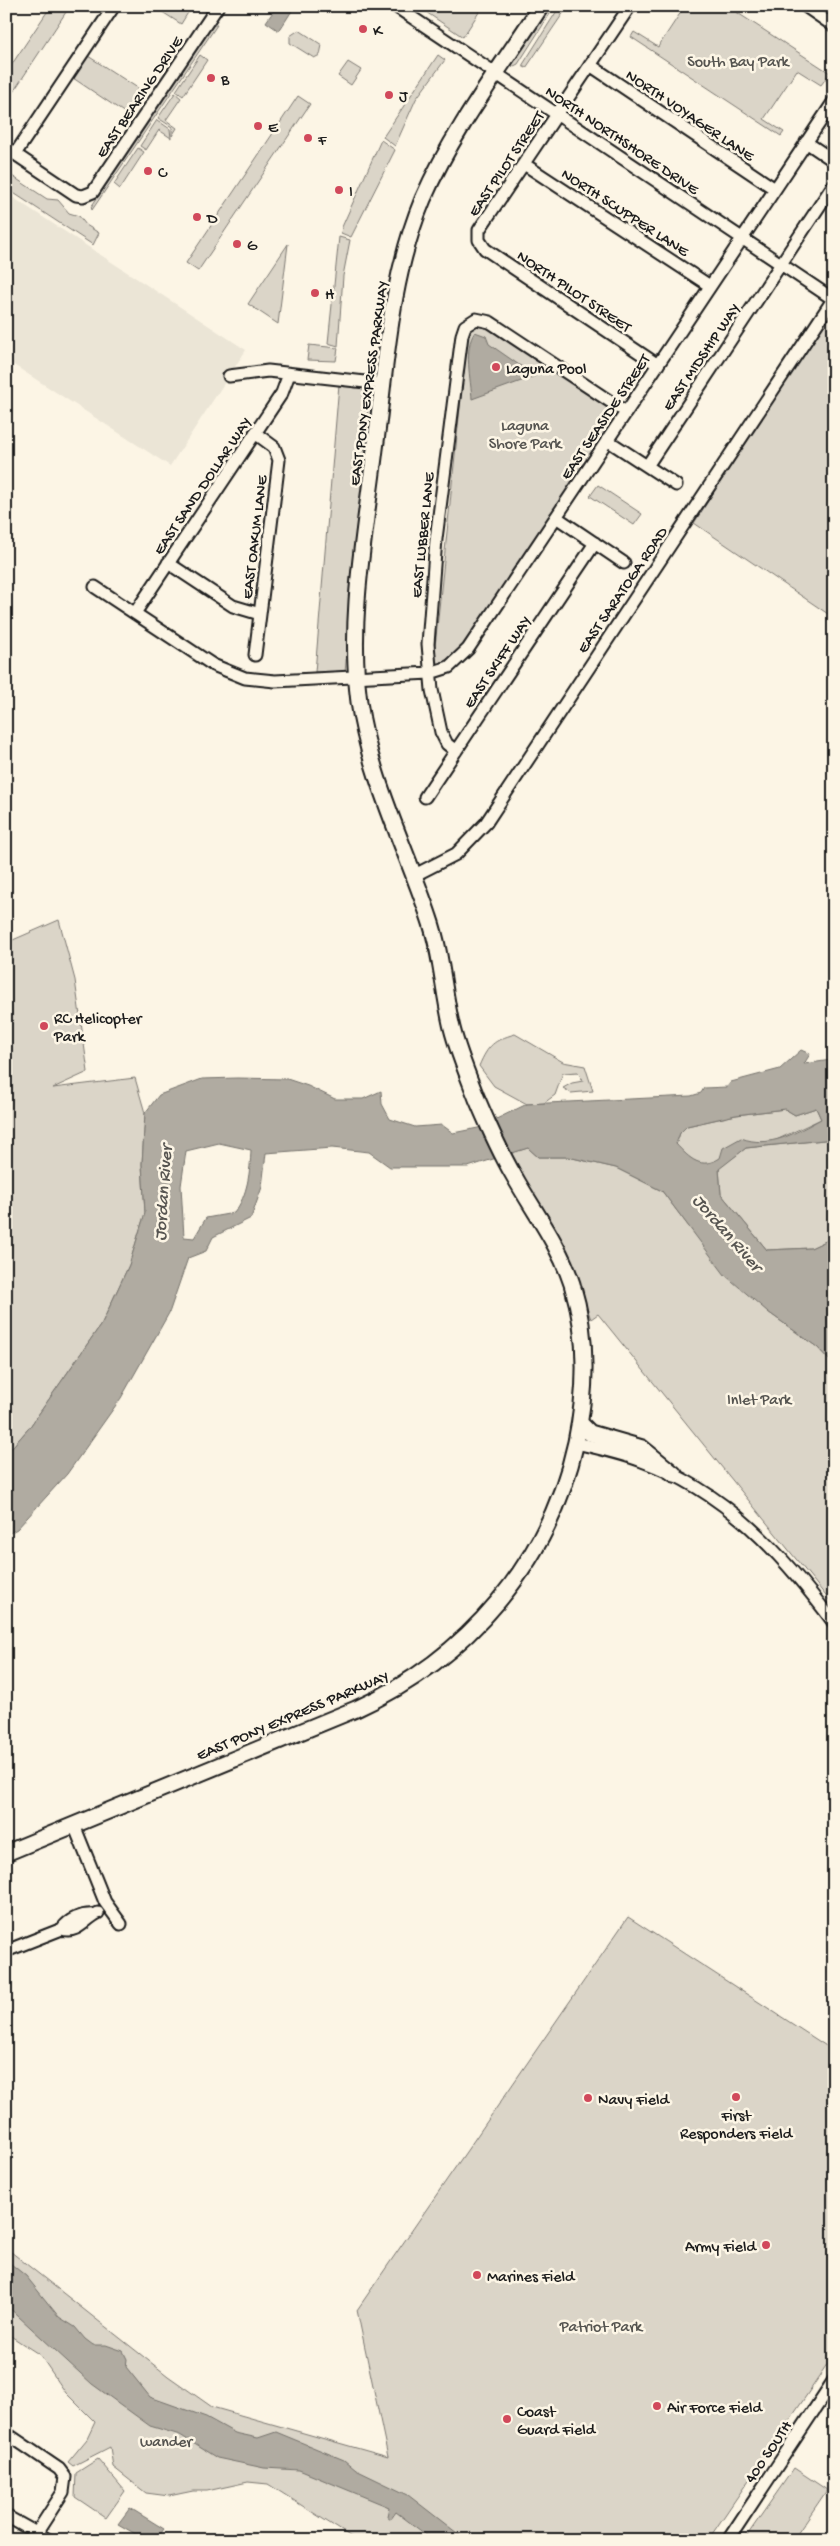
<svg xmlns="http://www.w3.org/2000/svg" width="840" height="2546" viewBox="0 0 840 2546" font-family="'Gochi Hand',sans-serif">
	<rect width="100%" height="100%" fill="#fcf5e5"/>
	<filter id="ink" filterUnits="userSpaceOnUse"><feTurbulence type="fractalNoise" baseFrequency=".02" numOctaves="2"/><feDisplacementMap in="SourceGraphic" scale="10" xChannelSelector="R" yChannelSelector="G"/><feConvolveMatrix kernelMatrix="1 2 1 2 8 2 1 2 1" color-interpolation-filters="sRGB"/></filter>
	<g filter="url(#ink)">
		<path fill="#ebe5d6" d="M6,193L246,350L170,466L6,360Z"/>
		<path fill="#dbd5c8" stroke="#7c7872" d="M51,6H70L6,103V73Z
			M153,6H192L181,24Z
			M417,6H483L463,37Z
			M549,6H555L518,64L512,67V61Z
			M560,6H568L526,68L522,66Z
			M685,6H727L830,73L821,85L797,70L764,119L784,132L781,136L631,37L634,32L658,47Z
			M213,25H217L92,210L91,207Z
			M299,30L322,45L320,55L314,58L290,43V36Z
			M200,55L207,60L183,96L176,91Z
			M438,55L445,60L416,99L395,146L383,137Z
			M88,56L144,92L128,115L73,78Z
			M348,62L361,70L351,85L338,76Z
			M175,93L181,98L166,120L177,128L172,136V127L158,118Z
			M298,96L310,104L198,271L186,263Z
			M157,120L170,129L171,138L159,130L146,150L140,146Z
			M381,140L395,150L351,237L341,233L342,227Z
			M138,148L144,152L120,189L114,184Z
			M6,172L47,199L58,200L69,213L79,216L86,225L99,233L93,245L6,188Z
			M339,237L350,240L343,276L338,346L328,343Z
			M288,244L278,324L248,304Z
			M834,307V618L694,523Z
			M481,323L618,414L458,654L433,666L468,331Z
			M309,345L338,348L336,361L307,360Z
			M339,384L370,387L345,673L315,672Z
			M598,485L642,514L634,525L590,496Z
			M59,920L75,980L88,1072L53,1088L135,1078L145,1113L142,1164L145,1213L129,1265L102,1323L29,1428L6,1454V943Z
			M515,1034L563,1062L585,1066L593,1091L571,1093L563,1088L572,1083L583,1081L578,1072L563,1073L555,1095L544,1103L527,1104L494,1086L479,1066C488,1045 494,1040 515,1034Z
			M816,1108L821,1119L772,1142L755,1143L710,1164H700L688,1157L676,1145L680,1133L687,1126L736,1115L785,1109L795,1115Z
			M834,1137V1245L828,1240L811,1248L767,1250L721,1194L719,1168L746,1148L824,1140Z
			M528,1148L538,1157H568L616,1168L662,1191L690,1228L768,1312L817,1347L834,1365V1606L598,1314L591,1319L564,1247L521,1178L511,1153Z
			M628,1917L834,2051V2355L708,2540H356L268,2484L248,2482L207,2491H193L169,2496L146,2493L113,2467L110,2447L73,2466L68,2462L87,2439L95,2422L66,2393L40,2355L6,2333V2248L168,2376L212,2407L388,2457L357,2310Z
			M98,2459L125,2491L106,2518L75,2497L76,2473Z
			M794,2468L827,2490L793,2540H744Z"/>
		<path fill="#b0aba1" stroke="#75726c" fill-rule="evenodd" d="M277,6H295L279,31L266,22Z
			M475,332L486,336L489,344L535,376L472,399C471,380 463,348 475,332Z
			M801,1050L810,1054L804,1064L831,1060L834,1054V1137L824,1140L746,1148L719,1169L721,1194L767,1250L811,1248L828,1240L834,1245V1365L817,1347L768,1312L725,1275L662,1191L616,1168L568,1157H538L528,1148L468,1167H390L369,1152L332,1148L266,1153L262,1187L251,1218L213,1237L206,1251L188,1258L169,1313L121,1398L67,1474L17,1529L6,1535V1454L29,1428L102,1323L129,1265L145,1213L142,1164L145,1113L159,1095L202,1079L237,1078L287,1079L308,1086L335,1099H363L381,1091L382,1104L390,1119L415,1127L442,1125L453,1133L478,1128L527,1104L691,1096L701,1093L704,1088L727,1087L731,1082L780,1069ZM816,1108L821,1119C795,1133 770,1149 741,1138L723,1148L720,1158C701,1170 690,1159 676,1144L680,1133L687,1126L736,1115L785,1109L795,1115ZM219,1143L251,1150C250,1172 248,1195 234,1213L206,1218L194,1238L184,1237L181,1186L186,1151Z
			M6,2260L26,2276L59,2317L75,2327L85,2339L93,2345H106L123,2351L127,2359L126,2367L150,2397L206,2417L235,2433L258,2438L276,2432L344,2460L356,2470L408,2495L466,2540H433L396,2512L391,2519L387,2516L389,2507L299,2470L264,2468L217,2458L180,2435L150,2426L92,2384L6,2305Z
			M130,2508L164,2529L156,2540H137L139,2536L118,2524Z"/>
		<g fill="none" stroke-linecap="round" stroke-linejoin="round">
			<g stroke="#1c1c1c" stroke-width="15">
				<path id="minor" d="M395,6L833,299
					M630,6L479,230V240L485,249L658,365
					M805,6L834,26
					M590,65L775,189
					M806,142L834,161
					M6,148L76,195L83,196L93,192L218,6
					M15,154L114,6
					M524,164L710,286
					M229,376L268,371L383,384
					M255,433L274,447L279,460L255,655
					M607,440L676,485
					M647,466L834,184
					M556,517L624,563
					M168,563L233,606L260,614
					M95,587L213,665L245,678L275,681L430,673L449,667L468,649L834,101
					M135,613L282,393L289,374
					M456,751L447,744L441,732L432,690L428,644L436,539L462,335L465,326L476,319L490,322L626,412
					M425,797L595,543
					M413,876L456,854L486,823L834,298
					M576,1443C598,1448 621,1453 642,1461C725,1491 782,1553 834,1623
					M74,1825L105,1902L121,1924
					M62,1929C78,1934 85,1919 98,1913
					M6,1951L62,1929C69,1919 82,1914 94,1915
					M6,2433L59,2469L65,2477L63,2492L32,2540
					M6,2516L49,2540
					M728,2540L834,2380"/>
			</g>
			<g stroke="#1c1c1c" stroke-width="19">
				<path id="major" d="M580,1423L590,1433L642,1448L674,1474
					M6,1853L356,1709C467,1659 550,1562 576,1442C587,1389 588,1336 572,1284C559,1244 534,1212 514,1176C500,1152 488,1125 477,1099C468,1076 458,1052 452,1028C443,991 442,954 429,917C405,846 370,778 359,702C348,618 365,533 375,449C386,365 390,278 423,199C453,130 500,69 541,6"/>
			</g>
			<use href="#minor" stroke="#fcf5e5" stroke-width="11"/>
			<use href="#major" stroke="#fcf5e5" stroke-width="15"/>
		</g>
	</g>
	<g fill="#d1495b" stroke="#fcf5e5" stroke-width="2">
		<circle cx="363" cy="29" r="5"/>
		<circle cx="211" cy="78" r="5"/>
		<circle cx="389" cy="95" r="5"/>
		<circle cx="258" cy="126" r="5"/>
		<circle cx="308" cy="138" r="5"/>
		<circle cx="148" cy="171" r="5"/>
		<circle cx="339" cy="190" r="5"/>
		<circle cx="197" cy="217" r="5"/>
		<circle cx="237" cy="244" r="5"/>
		<circle cx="315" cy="293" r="5"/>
		<circle cx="496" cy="367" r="5"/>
		<circle cx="44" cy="1026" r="5"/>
		<circle cx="736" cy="2097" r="5"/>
		<circle cx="588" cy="2098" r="5"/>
		<circle cx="766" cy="2245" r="5"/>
		<circle cx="477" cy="2275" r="5"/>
		<circle cx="657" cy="2406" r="5"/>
		<circle cx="507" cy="2419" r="5"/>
	</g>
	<g text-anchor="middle" stroke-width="5" stroke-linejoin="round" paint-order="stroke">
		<g font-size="16" fill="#1c1c1c" stroke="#fcf5e5" text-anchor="start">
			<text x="373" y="35">K</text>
			<text x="221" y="84">B</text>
			<text x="399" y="101">J</text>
			<text x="268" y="132">E</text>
			<text x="318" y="144">F</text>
			<text x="158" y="177">C</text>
			<text x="349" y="196">I</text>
			<text x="207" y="223">D</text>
			<text x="247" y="250">G</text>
			<text x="325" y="299">H</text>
			<text x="506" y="373">Laguna Pool</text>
			<text x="54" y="1023">RC Helicopter<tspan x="54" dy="18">Park</tspan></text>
			<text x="598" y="2104">Navy Field</text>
			<text x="736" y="2120" text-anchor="middle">First<tspan x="736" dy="18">Responders Field</tspan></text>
			<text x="756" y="2251" text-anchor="end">Army Field</text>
			<text x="487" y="2281">Marines Field</text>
			<text x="667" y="2412">Air Force Field</text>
			<text x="517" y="2416">Coast<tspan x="517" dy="18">Guard Field</tspan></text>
		</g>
		<g font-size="16" fill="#555450" stroke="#fcf5e5">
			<text x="738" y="66">South Bay Park</text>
			<text x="525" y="430">Laguna<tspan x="525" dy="18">Shore Park</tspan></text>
			<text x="759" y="1404">Inlet Park</text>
			<text x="601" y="2331">Patriot Park</text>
			<text x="166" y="2446">wander</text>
		</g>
		<g font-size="16" fill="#1c1c1c" stroke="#fcf5e5">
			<text transform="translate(138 96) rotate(-56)" y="6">EAST BEARING DRIVE</text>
			<text transform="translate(691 114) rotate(34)" y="6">NORTH VOYAGER LANE</text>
			<text transform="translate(623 139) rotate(34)" y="6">NORTH NORTHSHORE DRIVE</text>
			<text transform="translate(505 163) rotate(-56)" y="6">EAST PILOT STREET</text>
			<text transform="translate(626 211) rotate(33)" y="6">NORTH SCUPPER LANE</text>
			<text transform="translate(575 290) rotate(34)" y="6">NORTH PILOT STREET</text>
			<text transform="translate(700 356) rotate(-56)" y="6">EAST MIDSHIP WAY</text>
			<text transform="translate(367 383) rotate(-82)" y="6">EAST PONY EXPRESS PARKWAY</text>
			<text transform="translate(604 416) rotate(-56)" y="6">EAST SEASIDE STREET</text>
			<text transform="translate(201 485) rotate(-56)" y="6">EAST SAND DOLLAR WAY</text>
			<text transform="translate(421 535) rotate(-84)" y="6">EAST LUBBER LANE</text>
			<text transform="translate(253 537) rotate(-83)" y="6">EAST OAKUM LANE</text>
			<text transform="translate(621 589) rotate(-56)" y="6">EAST SARATOGA ROAD</text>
			<text transform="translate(496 661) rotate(-56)" y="6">EAST SKIFF WAY</text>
			<text transform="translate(292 1714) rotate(-23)" y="6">EAST PONY EXPRESS PARKWAY</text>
			<text transform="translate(767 2451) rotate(-56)" y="6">400 SOUTH</text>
		</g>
		<g font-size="18" font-style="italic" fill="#575551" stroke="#fcf5e5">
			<text transform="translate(162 1193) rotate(-86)" y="6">Jordan River</text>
			<text transform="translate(728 1232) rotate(49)" y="6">Jordan River</text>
		</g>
	</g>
	<rect width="840" height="2546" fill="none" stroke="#fcf5e5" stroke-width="25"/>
	<rect x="12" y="12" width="815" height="2521" fill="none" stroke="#1c1c1c" stroke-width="2" filter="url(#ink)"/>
</svg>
